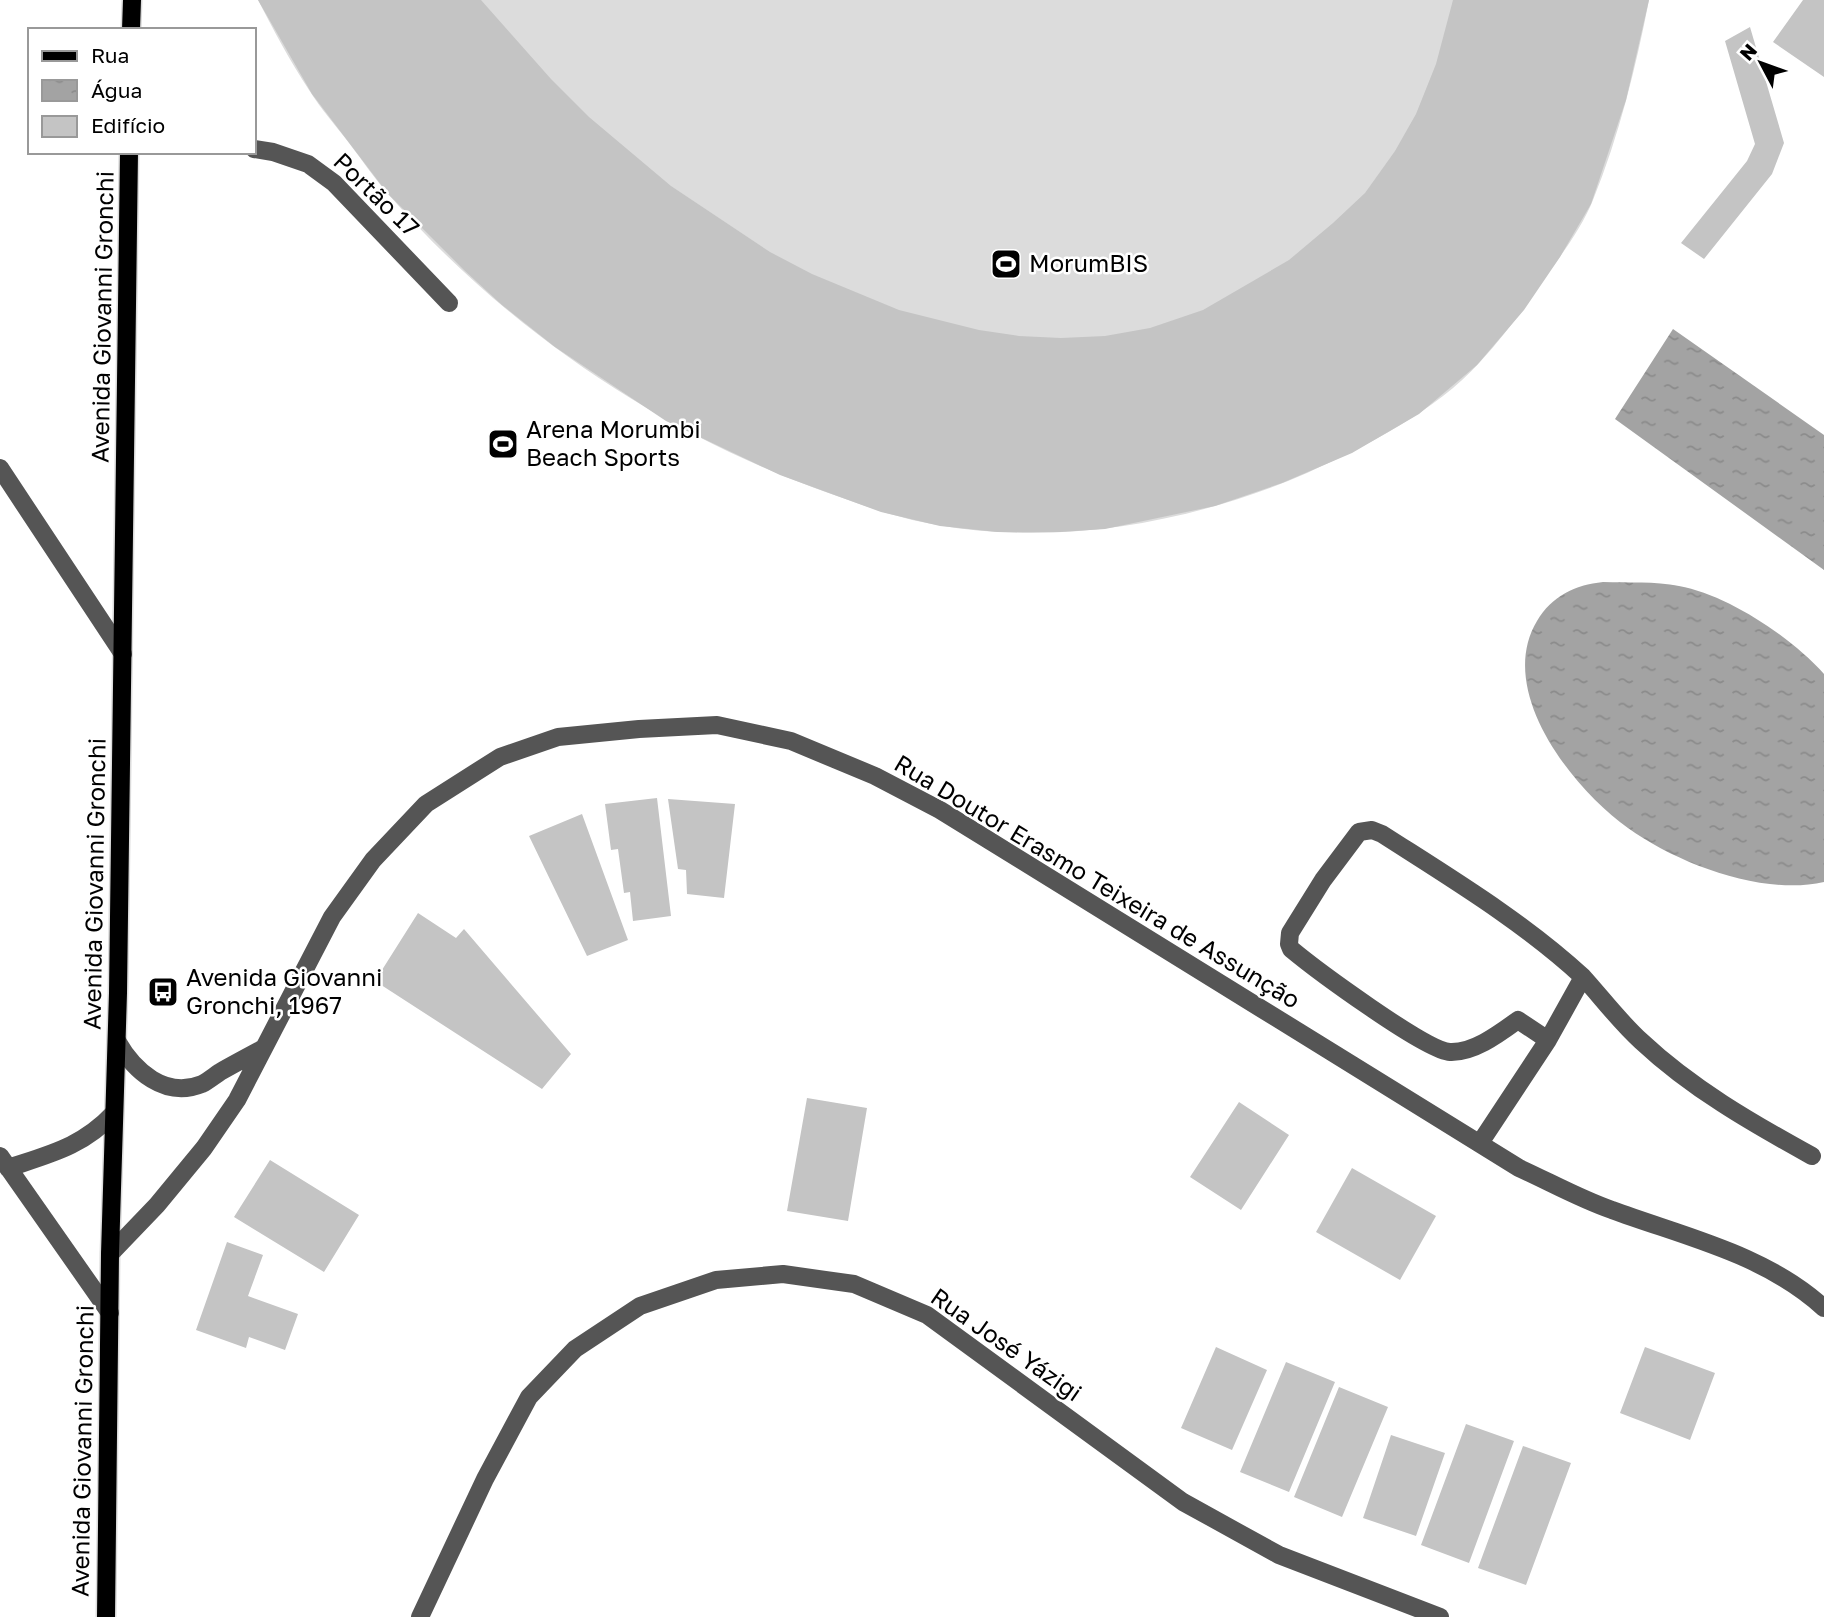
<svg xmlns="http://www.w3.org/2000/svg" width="1824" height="1617" viewBox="0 0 1824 1617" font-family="'Golos Text',sans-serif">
	<defs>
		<pattern id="water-ripples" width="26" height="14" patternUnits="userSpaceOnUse" patternTransform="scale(1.75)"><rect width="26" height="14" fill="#a3a3a3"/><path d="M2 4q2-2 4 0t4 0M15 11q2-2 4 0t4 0" fill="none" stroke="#8b8b8b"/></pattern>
	</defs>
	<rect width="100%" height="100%" fill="#fff"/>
	<path fill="#dcdcdc" d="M258,0H1649C1636,67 1619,136 1593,200C1583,225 1565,250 1549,272C1528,303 1506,334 1480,362C1436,411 1366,446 1307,473C1194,522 1060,547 938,525C894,518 854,502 812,487C651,427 503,325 389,195C375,179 362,160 349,143C336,126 321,109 309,90C290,61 274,31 258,0Z"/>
	<path fill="url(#water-ripples)" d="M1673,329L1824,435V570L1615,419Z
		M1603,582C1628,583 1655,581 1679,586C1728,595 1791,637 1824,674V882C1763,896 1678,864 1628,828C1573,789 1495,691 1537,621C1552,596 1575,585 1603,582Z"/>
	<path fill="#c4c4c4" d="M258,0H481L551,79L589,117L671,186L770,252L812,274L899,310L979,330L1019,336L1061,338L1105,336L1150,328L1203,310L1289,260L1333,223L1365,193L1395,151L1416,114L1436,64L1453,0H1649L1626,100L1591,204L1560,257L1524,310L1477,365L1419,414L1352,453L1282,483L1215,506L1105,529L1060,532H997L940,526L881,512L780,475L666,421L555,347L502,305L465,271L388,194L312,94Z
		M1803,0H1824V77L1773,42Z
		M1750,27L1784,143L1772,174L1704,259L1681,243L1747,161L1755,144L1725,41Z
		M657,798L671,916L633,921L630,892L624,893L618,849L611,850L605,804Z
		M668,799L735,804L724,898L687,894L686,870L678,869Z
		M582,814L628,940L587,956L529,836Z
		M418,913L456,938L464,929L571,1054L542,1089L375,981Z
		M807,1098L867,1108L848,1221L787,1211Z
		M1239,1102L1289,1135L1241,1210L1190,1177Z
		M270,1160L359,1215L324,1272L234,1217Z
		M1352,1168L1436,1216L1400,1280L1316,1232Z
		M227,1242L263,1255L248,1296L298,1314L285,1350L249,1337L246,1348L196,1330Z
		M1216,1347L1267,1370L1232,1450L1181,1428Z
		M1645,1347L1715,1373L1690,1440L1620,1413Z
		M1286,1362L1335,1382L1289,1492L1240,1472Z
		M1339,1387L1388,1407L1342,1517L1294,1497Z
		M1466,1424L1514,1441L1469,1563L1421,1545Z
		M1391,1435L1445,1453L1416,1536L1363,1518Z
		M1523,1446L1571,1463L1526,1585L1478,1568Z"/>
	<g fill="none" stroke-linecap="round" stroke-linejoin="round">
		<g stroke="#dbdbdb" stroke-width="21">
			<path id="major" d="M131,30L132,0
				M106,1617L110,1254L118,993L129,152"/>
		</g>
		<path stroke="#555" stroke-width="18" d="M254,149L273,152L308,164L334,183L449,303
			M0,468L123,654
			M1583,977C1602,998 1620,1022 1641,1041C1691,1088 1752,1123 1812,1156
			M117,1041C134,1071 165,1099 202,1084C208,1081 214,1076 220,1072C234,1064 249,1056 264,1048
			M1480,1143L1548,1040L1583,977C1522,921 1452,879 1382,834L1372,830L1359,832L1323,880L1290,933L1289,944L1291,949C1315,969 1426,1051 1450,1052C1474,1053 1500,1033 1518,1020L1548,1040
			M0,1156L110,1313
			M8,1168C50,1154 82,1147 114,1113
			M110,1254L157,1205L204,1148L237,1100L332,917L373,860L426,804L500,757L558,737L639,729L717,725L791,741L875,776L940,810L1519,1168C1550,1182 1580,1199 1612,1210C1685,1237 1765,1254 1824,1308
			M420,1617L485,1479L529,1397L575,1349L640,1306L716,1280L783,1274L854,1284L927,1315L1183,1502L1279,1555L1440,1617"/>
		<use href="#major" stroke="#000" stroke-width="18"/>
	</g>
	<defs>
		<g id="stadium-square" transform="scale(1.575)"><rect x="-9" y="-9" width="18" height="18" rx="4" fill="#000" stroke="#fff"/><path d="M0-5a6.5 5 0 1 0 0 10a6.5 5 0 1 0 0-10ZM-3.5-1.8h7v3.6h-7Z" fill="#fff"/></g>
		<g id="bus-square" transform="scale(1.575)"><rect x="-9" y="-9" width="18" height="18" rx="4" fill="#000" stroke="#fff"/><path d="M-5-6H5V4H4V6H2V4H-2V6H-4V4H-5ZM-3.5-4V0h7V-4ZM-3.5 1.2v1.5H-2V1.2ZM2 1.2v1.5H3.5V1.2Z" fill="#fff"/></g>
	</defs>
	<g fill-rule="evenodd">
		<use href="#stadium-square" x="1006" y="264"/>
		<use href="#stadium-square" x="503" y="444"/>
		<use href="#bus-square" x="163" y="992"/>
	</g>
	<g text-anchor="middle" stroke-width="5" stroke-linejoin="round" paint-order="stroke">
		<g font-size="24" fill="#000" stroke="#fff">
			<text transform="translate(376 195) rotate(44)" y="8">Portão 17</text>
			<text transform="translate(103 317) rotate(-89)" y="8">Avenida Giovanni Gronchi</text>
			<text transform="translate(1097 882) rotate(31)" y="8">Rua Doutor Erasmo Teixeira de Assunção</text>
			<text transform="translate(95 884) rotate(-89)" y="8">Avenida Giovanni Gronchi</text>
			<text transform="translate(1006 1345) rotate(35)" y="8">Rua José Yázigi</text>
			<text transform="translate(83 1451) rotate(-89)" y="8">Avenida Giovanni Gronchi</text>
		</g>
		<g font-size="24" fill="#000" stroke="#fff" text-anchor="start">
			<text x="1029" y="272">MorumBIS</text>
			<text x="526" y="438">Arena Morumbi<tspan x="526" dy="28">Beach Sports</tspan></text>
			<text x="186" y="986">Avenida Giovanni<tspan x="186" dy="28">Gronchi, 1967</tspan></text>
		</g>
	</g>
	<rect x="28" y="28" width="228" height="126" fill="#ffffff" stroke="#999999" stroke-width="2"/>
	<rect x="42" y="51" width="35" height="10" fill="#000000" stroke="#999999" stroke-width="2"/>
	<text x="91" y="63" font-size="21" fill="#000000">Rua</text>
	<rect x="42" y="80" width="35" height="21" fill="url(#water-ripples)" stroke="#999999" stroke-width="2"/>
	<text x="91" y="98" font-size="21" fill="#000000">Água</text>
	<rect x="42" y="116" width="35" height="21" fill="#c4c4c4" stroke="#999999" stroke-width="2"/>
	<text x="91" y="133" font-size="21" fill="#000000">Edifício</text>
	<g transform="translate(1761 63) rotate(311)" stroke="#ffffff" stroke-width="5" paint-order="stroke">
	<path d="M0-5L12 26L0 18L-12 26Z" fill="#000000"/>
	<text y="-10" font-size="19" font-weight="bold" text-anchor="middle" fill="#000000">N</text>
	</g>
</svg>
